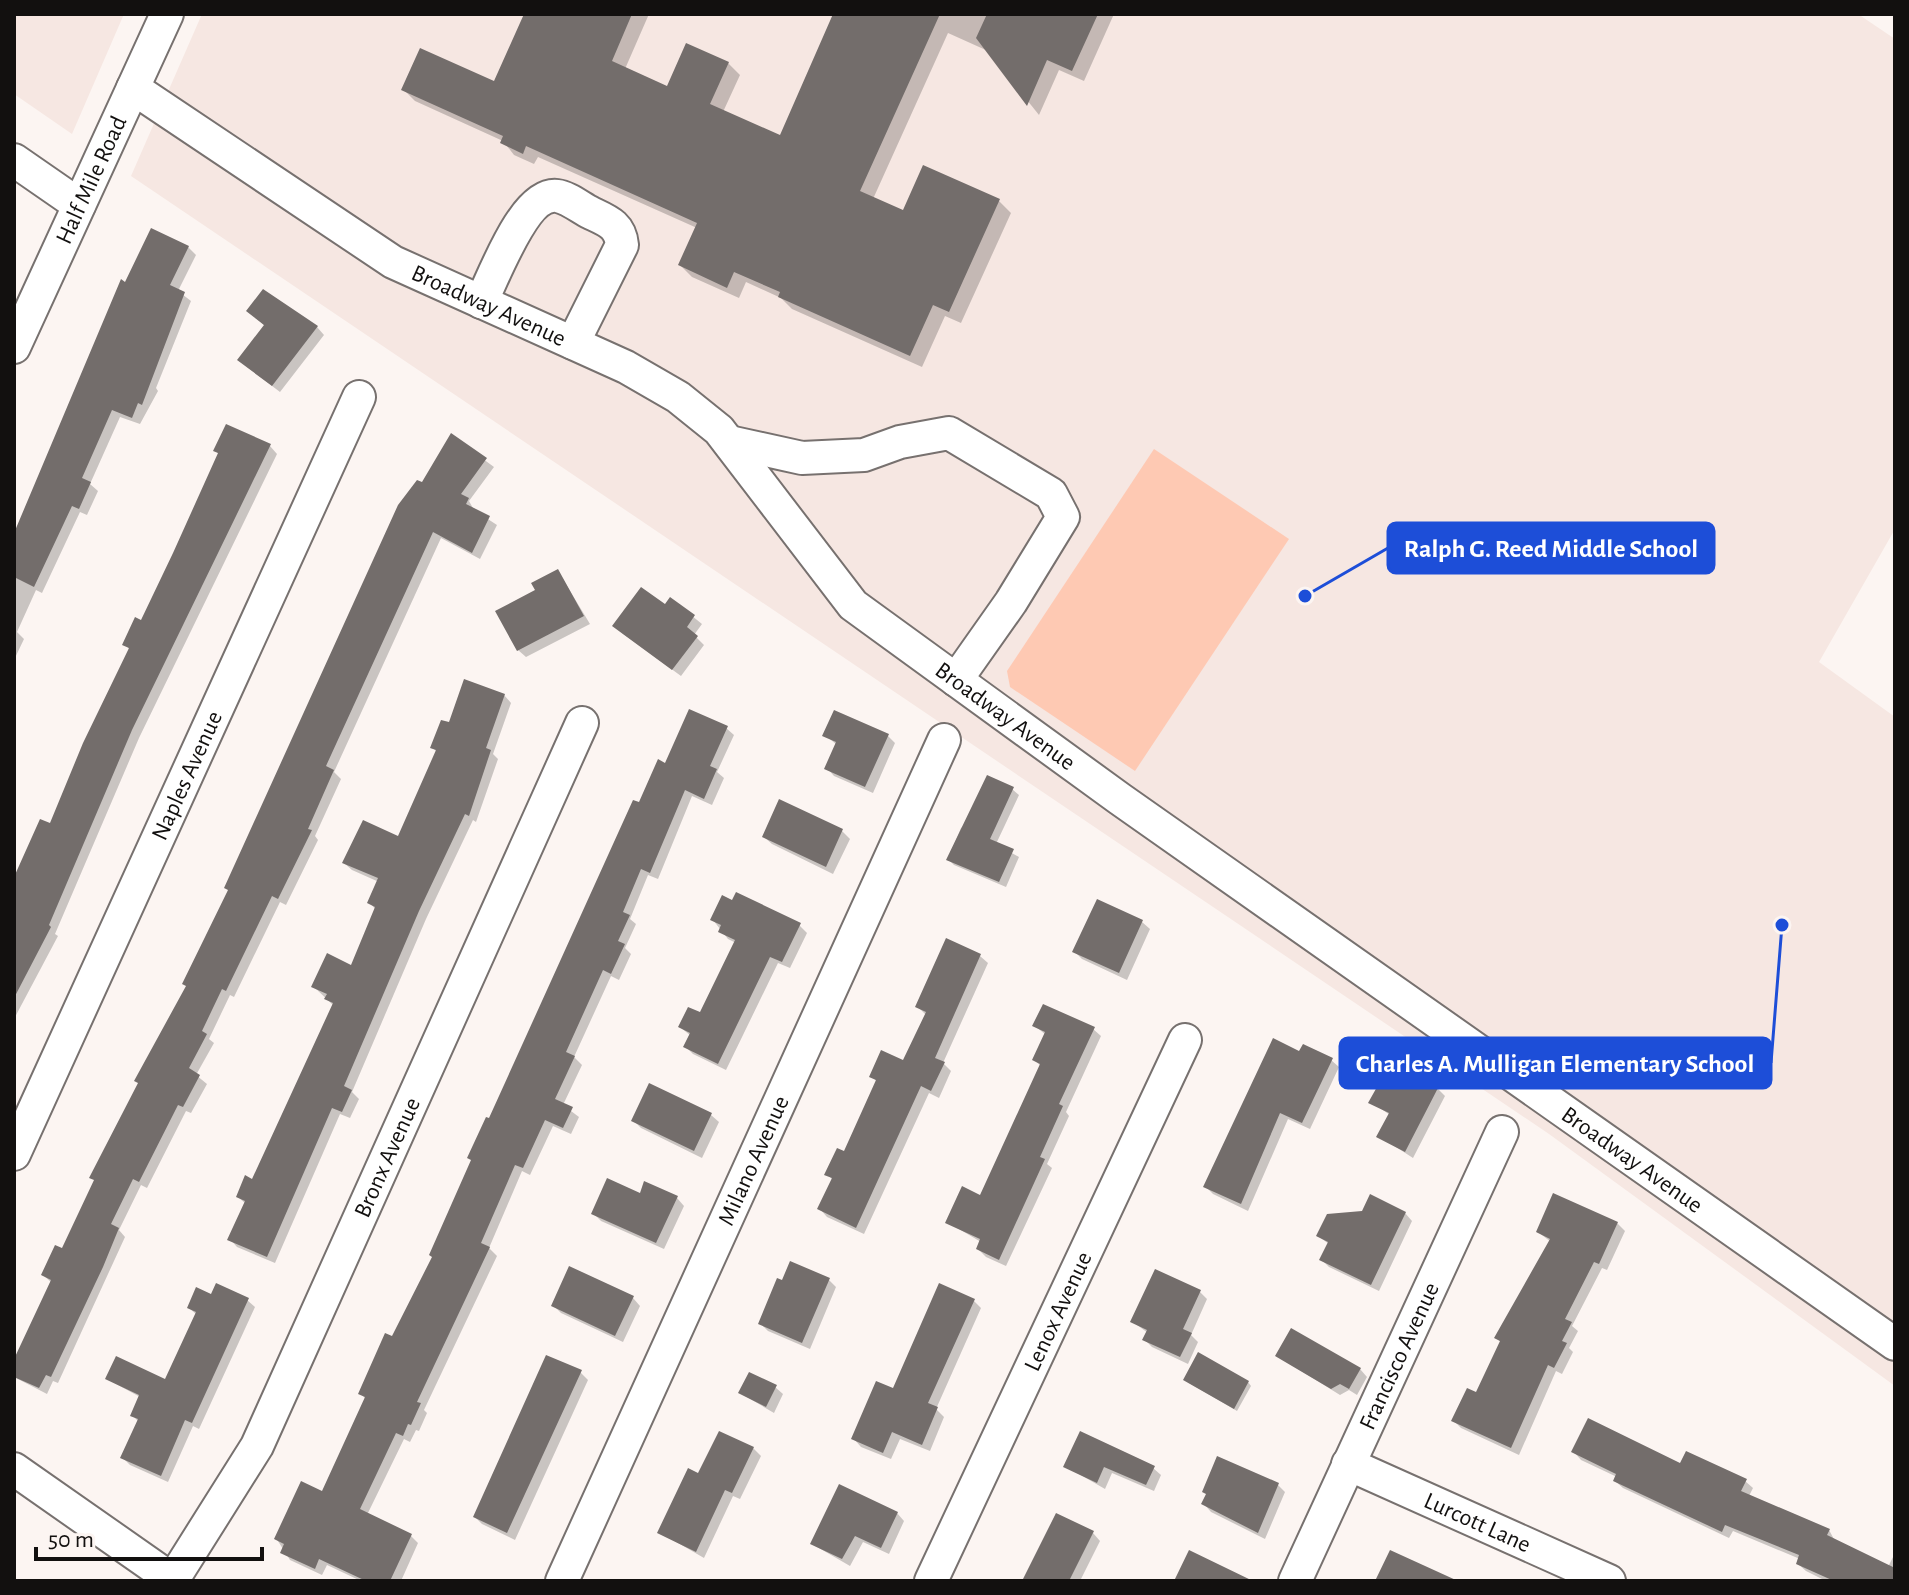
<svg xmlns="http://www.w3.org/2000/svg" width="1909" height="1595" viewBox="0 0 1909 1595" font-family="'Alegreya Sans',sans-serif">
	<rect width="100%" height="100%" fill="#fcf5f2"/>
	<path fill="#f6e7e2" d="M14,14H124L72,134L14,94Z
		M202,14H1858L1895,39V529L1819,662L1895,717V1386L1549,1134L131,176Z"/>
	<path fill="#fec9b3" d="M1154,449L1289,539L1135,771L1010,687L1007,671Z"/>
	<path fill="#0003" d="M526,14H649L625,69L668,89L728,63L740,75L723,112L781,138L836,14H1114L1084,81L1059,70L1039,115L988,51L948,33L873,199L904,212L999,201L1011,213L961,323L945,316L922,367L792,309L781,298L746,282L739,298L692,277L680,265L697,228L538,157L534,164L514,155L503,141L415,101L404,90L495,83Z
		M188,247L196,255L178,291L191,301L156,388L158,391L140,424L120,417L90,484L98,491L87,515L80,512L42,593L36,590L17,632L24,639L14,660V537L126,284Z
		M248,311L317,327L324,335L280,392L247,367L265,326Z
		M452,436L494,467L469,501L474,510L497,525L480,559L441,538L334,772L341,779L315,836L318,840L286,905L280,902L234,997L230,995L209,1039L214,1043L196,1075L207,1084L191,1113L186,1111L147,1188L141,1185L119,1230L125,1237L58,1383L53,1381L47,1394L14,1377V1363L52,1283L43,1275L63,1251L422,485Z
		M270,446L277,454L139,738L55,934L58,936L14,1019V887L51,825L130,650L125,644L142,623L220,455L216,451Z
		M558,571L590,624L526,657L518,650L538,591Z
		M671,599L702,624L694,635L704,645L681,676L622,633L665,607Z
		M504,695L511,703L493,754L498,759L476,822L473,820L426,919L352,1092L359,1099L350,1118L340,1114L275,1263L237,1247L230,1239L246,1204L238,1197L253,1181L334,1006L314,987L352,967L376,910L370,903L379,882L352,870L344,863L399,838L437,752L433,748L450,725Z
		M726,728L734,735L717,772L724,778L712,805L692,796L658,879L648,875L630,919L636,924L625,948L631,954L619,980L611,976L574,1057L582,1065L563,1105L579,1117L571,1134L553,1126L530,1175L522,1171L489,1248L497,1256L424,1410L427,1413L419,1431L416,1430L410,1442L404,1439L367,1515L411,1536L418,1543L401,1581H361L327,1565L322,1575L290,1560L276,1538L322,1494L367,1400L360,1393L393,1339L434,1257L490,1121L640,805L666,765Z
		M825,735L888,736L895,743L873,793L834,776L827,768L837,745Z
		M1012,789L1019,795L996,844L1019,857L1006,887L954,865L948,859L961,828Z
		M780,802L842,831L850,839L833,874L772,844L764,837Z
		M733,902L799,925L807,933L790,968L778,963L726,1070L693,1054L686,1047L691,1036L680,1027L700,1015L736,943L728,939L713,920Z
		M1142,922L1150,929L1127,980L1082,959L1075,952Z
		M980,956L988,963L943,1063L951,1071L939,1098L929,1093L864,1234L827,1217L820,1209L833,1180L827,1174L845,1154L877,1082L872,1076L904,1063L926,1015L918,1007Z
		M1035,1026L1093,1029L1101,1036L1066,1112L1069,1116L1047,1164L1052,1168L1006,1266L986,1257L978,1249L981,1242L947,1222L981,1198L1041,1066L1034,1060L1046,1035Z
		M1300,1054L1331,1060L1339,1067L1310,1129L1288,1119L1248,1211L1213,1194L1205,1186Z
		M1437,1088L1445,1096L1413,1158L1379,1136L1390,1115L1371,1102Z
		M711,1115L719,1122L702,1158L641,1128L634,1121Z
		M641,1196L677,1198L684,1206L664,1249L601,1221L593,1213Z
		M1405,1213L1412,1221L1379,1291L1329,1267L1322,1260L1329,1244L1318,1236Z
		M1617,1223L1625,1231L1607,1270L1602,1268L1572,1326L1578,1331L1569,1348L1573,1352L1562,1374L1556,1371L1519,1455L1461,1428L1454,1421L1477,1395L1501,1342L1496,1338L1551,1242L1538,1232Z
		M829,1280L836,1287L810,1349L768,1331L760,1323Z
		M1200,1292L1207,1299L1191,1335L1198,1342L1188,1364L1152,1347L1145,1340L1148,1333L1133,1322Z
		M212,1297L247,1300L255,1307L199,1429L193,1426L168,1482L130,1465L123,1458L139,1422L132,1415L140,1397L107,1379L166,1382L197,1315L189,1308Z
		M633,1298L640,1306L623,1342L561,1313L553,1305Z
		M974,1301L981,1308L936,1409L944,1417L930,1451L900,1439L891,1459L861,1447L854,1439Z
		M1277,1356L1360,1369L1367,1377L1357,1395L1349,1390L1340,1395Z
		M580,1372L588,1380L515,1540L482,1524L475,1517Z
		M1248,1382L1251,1386L1237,1411L1189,1383Z
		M775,1387L783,1394L774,1413L740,1393Z
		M753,1448L761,1456L740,1499L733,1496L704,1558L659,1532L699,1476Z
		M1574,1452L1681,1466L1745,1481L1753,1488L1749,1496L1829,1530L1835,1541L1888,1567L1895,1553V1581H1826L1806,1571L1798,1564L1800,1559L1733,1531L1729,1538L1623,1488L1615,1481L1617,1477L1581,1460Z
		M1065,1466L1153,1468L1161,1475L1154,1491L1112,1473L1105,1489Z
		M1278,1485L1285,1492L1265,1539L1211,1512L1204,1504Z
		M897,1513L904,1521L889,1554L863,1542L850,1566L812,1544Z
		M1093,1533L1100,1541L1080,1581H1024Z"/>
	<path fill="#736d6b" d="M524,14H632L612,61L667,86L686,43L729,62L710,104L780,135L833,14H940L860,191L903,210L923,165L1000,199L949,312L933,305L910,356L778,297L780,292L734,272L727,288L678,265L697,223L526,146L523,154L500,143L503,136L401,90L420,48L494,81Z
		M987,14H1098L1072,71L1047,60L1027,106L976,38Z
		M151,228L189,246L170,285L185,292L142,405L138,403L132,418L112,410L82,478L91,482L79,509L72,506L34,587L14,577V533L121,279L125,282Z
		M263,289L318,326L272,386L237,360L264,325L246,311Z
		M226,424L271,444L132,730L49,925L51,927L14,998V877L40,819L50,823L83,743L129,648L122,645L135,617L141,620L173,553L218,453L213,451Z
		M451,433L487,458L461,494L469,498L466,504L490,516L472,553L433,532L326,766L334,770L308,829L312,830L278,899L272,896L226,991L222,989L202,1031L207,1034L189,1068L200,1075L183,1107L178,1105L139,1182L133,1179L111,1224L119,1228L103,1267L51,1377L46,1375L39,1388L14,1377V1359L51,1280L41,1275L55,1245L62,1248L94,1180L89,1178L138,1083L134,1081L186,986L182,984L228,890L224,888L398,505L417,480L422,482Z
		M558,569L584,616L517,651L495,611L535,590L531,583Z
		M641,587L665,604L670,597L695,615L687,627L698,636L672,670L612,626Z
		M464,679L505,694L486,748L491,750L469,816L465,814L419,911L344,1086L352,1090L342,1112L332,1108L267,1257L227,1240L245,1201L236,1197L245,1175L252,1179L333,1003L324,999L327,994L311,987L327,953L351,965L375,907L367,903L378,878L342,863L363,820L398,836L436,750L430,748L441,720L449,722Z
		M689,709L728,726L710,766L717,769L704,799L685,790L650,873L641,869L623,912L630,915L618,941L625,944L611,974L603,970L566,1052L575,1056L555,1099L573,1107L563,1128L545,1120L523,1168L515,1165L481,1243L490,1247L417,1402L421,1403L411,1425L408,1424L403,1436L396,1433L360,1509L412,1534L390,1581H366L319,1559L315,1569L280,1553L284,1544L274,1539L301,1481L322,1491L365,1397L358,1394L385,1333L392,1336L432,1257L429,1255L471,1160L467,1158L486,1117L489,1118L633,800L639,802L658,759L665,763Z
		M834,710L889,734L865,787L824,769L836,742L822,736Z
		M987,775L1014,787L990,839L1014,849L999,882L946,860Z
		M779,799L843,829L826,867L762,837Z
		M736,892L801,923L782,962L770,957L718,1064L683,1047L690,1033L678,1027L688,1007L700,1012L735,940L718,932L721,925L710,920L722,895L732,900Z
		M1097,899L1143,920L1119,973L1072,952Z
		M946,938L981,954L935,1058L945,1062L931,1091L921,1086L856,1228L817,1209L832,1178L824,1175L837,1148L844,1151L876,1080L869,1077L881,1050L903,1060L926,1012L915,1007Z
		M1043,1004L1095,1027L1059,1104L1063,1106L1040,1157L1045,1159L999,1260L976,1249L980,1239L945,1223L962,1186L980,1195L1040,1064L1032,1060L1045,1032L1032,1026Z
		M1273,1038L1299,1051L1303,1044L1333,1058L1302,1123L1280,1113L1241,1204L1203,1187Z
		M1391,1062L1439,1086L1405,1152L1376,1137L1389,1113L1368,1103Z
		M649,1083L712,1113L694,1151L631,1121Z
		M607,1178L640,1193L644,1181L678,1196L656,1243L591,1214Z
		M1553,1193L1618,1222L1599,1264L1594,1262L1565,1319L1572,1322L1562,1341L1567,1343L1554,1368L1548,1365L1511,1448L1451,1421L1467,1388L1476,1392L1500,1341L1494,1338L1550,1239L1536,1232Z
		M1370,1194L1406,1212L1371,1285L1319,1260L1328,1242L1316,1236L1327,1214L1362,1211Z
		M790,1261L830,1278L802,1343L758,1324L777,1278L782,1280Z
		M569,1266L634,1296L615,1336L551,1306Z
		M1155,1269L1201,1290L1183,1329L1192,1333L1180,1357L1142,1340L1147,1330L1130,1322Z
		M216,1283L249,1298L192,1423L185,1420L161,1476L120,1458L138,1419L130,1416L139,1395L105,1379L116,1356L165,1379L196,1312L187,1308L196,1287L211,1294Z
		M939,1283L975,1299L928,1403L938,1407L922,1445L892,1432L883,1453L851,1439L876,1381L893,1388Z
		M1291,1328L1361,1368L1349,1389L1340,1384L1331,1389L1275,1356Z
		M1198,1352L1249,1381L1234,1409L1183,1380Z
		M546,1355L582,1370L507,1533L473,1517Z
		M749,1372L777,1385L766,1407L738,1393Z
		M1588,1418L1680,1463L1686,1451L1747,1479L1741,1491L1830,1529L1827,1535L1895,1568V1581H1834L1796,1564L1799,1555L1725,1525L1722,1532L1613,1481L1616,1474L1571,1452Z
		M719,1431L754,1447L732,1493L725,1490L696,1552L657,1533L688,1468L698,1473Z
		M1080,1431L1155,1466L1146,1485L1104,1467L1097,1483L1063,1467Z
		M1217,1456L1279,1483L1258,1533L1201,1504L1206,1494L1202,1492Z
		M839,1484L898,1512L881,1548L855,1536L842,1559L810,1544Z
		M1056,1513L1094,1531L1069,1581H1022Z
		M1189,1550L1253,1581H1174Z
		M1390,1550L1458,1581H1375Z"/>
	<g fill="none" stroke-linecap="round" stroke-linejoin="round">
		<g stroke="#77716f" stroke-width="36">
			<g id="minor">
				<path id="s1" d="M133,88L393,262L626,367L678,397L719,430L853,605L1120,799L1895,1344"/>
				<path d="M14,160L79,205"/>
				<path d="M481,302C494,277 524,192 557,196C567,197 581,208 591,213C608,221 620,225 622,245L573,343"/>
				<path id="s2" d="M14,347L167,14"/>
				<path d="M729,442L802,458L864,455L900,442L949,433L1051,494L1063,517L1011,602L956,680"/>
				<path id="s3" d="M14,1154L359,397"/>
				<path id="s4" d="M1348,1464L1609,1581"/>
				<path d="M14,1469L174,1581"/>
				<path id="s5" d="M172,1581L257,1446L582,723"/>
				<path id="s6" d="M562,1581L944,740"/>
				<path id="s7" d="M931,1581L1185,1040"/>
				<path id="s8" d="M1295,1581L1502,1132"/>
			</g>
		</g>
		<use href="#minor" stroke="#fff" stroke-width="32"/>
	</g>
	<g text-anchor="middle" stroke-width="6" stroke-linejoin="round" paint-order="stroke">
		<g font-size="24" fill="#12100f" stroke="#fcf5f2">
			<text dy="8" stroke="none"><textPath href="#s2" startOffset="184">Half Mile Road</textPath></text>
			<text dy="8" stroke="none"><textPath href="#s1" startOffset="418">Broadway Avenue</textPath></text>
			<text dy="8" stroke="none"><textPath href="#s1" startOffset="1090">Broadway Avenue</textPath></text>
			<text dy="8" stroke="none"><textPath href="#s3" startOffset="416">Naples Avenue</textPath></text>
			<text dy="8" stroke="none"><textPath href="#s5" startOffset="476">Bronx Avenue</textPath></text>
			<text dy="8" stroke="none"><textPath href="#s1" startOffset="1858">Broadway Avenue</textPath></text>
			<text dy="8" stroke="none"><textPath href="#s6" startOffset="462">Milano Avenue</textPath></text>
			<text dy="8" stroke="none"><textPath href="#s7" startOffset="298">Lenox Avenue</textPath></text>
			<text dy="8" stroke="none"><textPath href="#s8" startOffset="248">Francisco Avenue</textPath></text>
			<text dy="8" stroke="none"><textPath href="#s4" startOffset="142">Lurcott Lane</textPath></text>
		</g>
	</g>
	<path fill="none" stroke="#1d4ed8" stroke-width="3" d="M1305 596L1388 548M1782 925L1771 1063"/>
	<g fill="#1d4ed8" stroke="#fcf5f2" stroke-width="3">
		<circle cx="1305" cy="596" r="8"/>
		<circle cx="1782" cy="925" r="8"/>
	</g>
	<g fill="#1d4ed8" stroke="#1d4ed8" stroke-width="3">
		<rect x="1388" y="523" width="326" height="50" rx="8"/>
		<rect x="1340" y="1038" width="431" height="50" rx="8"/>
	</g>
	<g font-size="26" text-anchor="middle" font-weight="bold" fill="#fff">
		<text x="1551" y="557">Ralph G. Reed Middle School</text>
		<text x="1555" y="1072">Charles A. Mulligan Elementary School</text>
	</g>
	<rect width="1909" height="1595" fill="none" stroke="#12100f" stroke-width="32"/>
	<path d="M36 1547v12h226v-12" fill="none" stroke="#12100f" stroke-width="4"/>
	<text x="48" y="1547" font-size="24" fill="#12100f" stroke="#fcf5f2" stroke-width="6" paint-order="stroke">50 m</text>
</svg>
